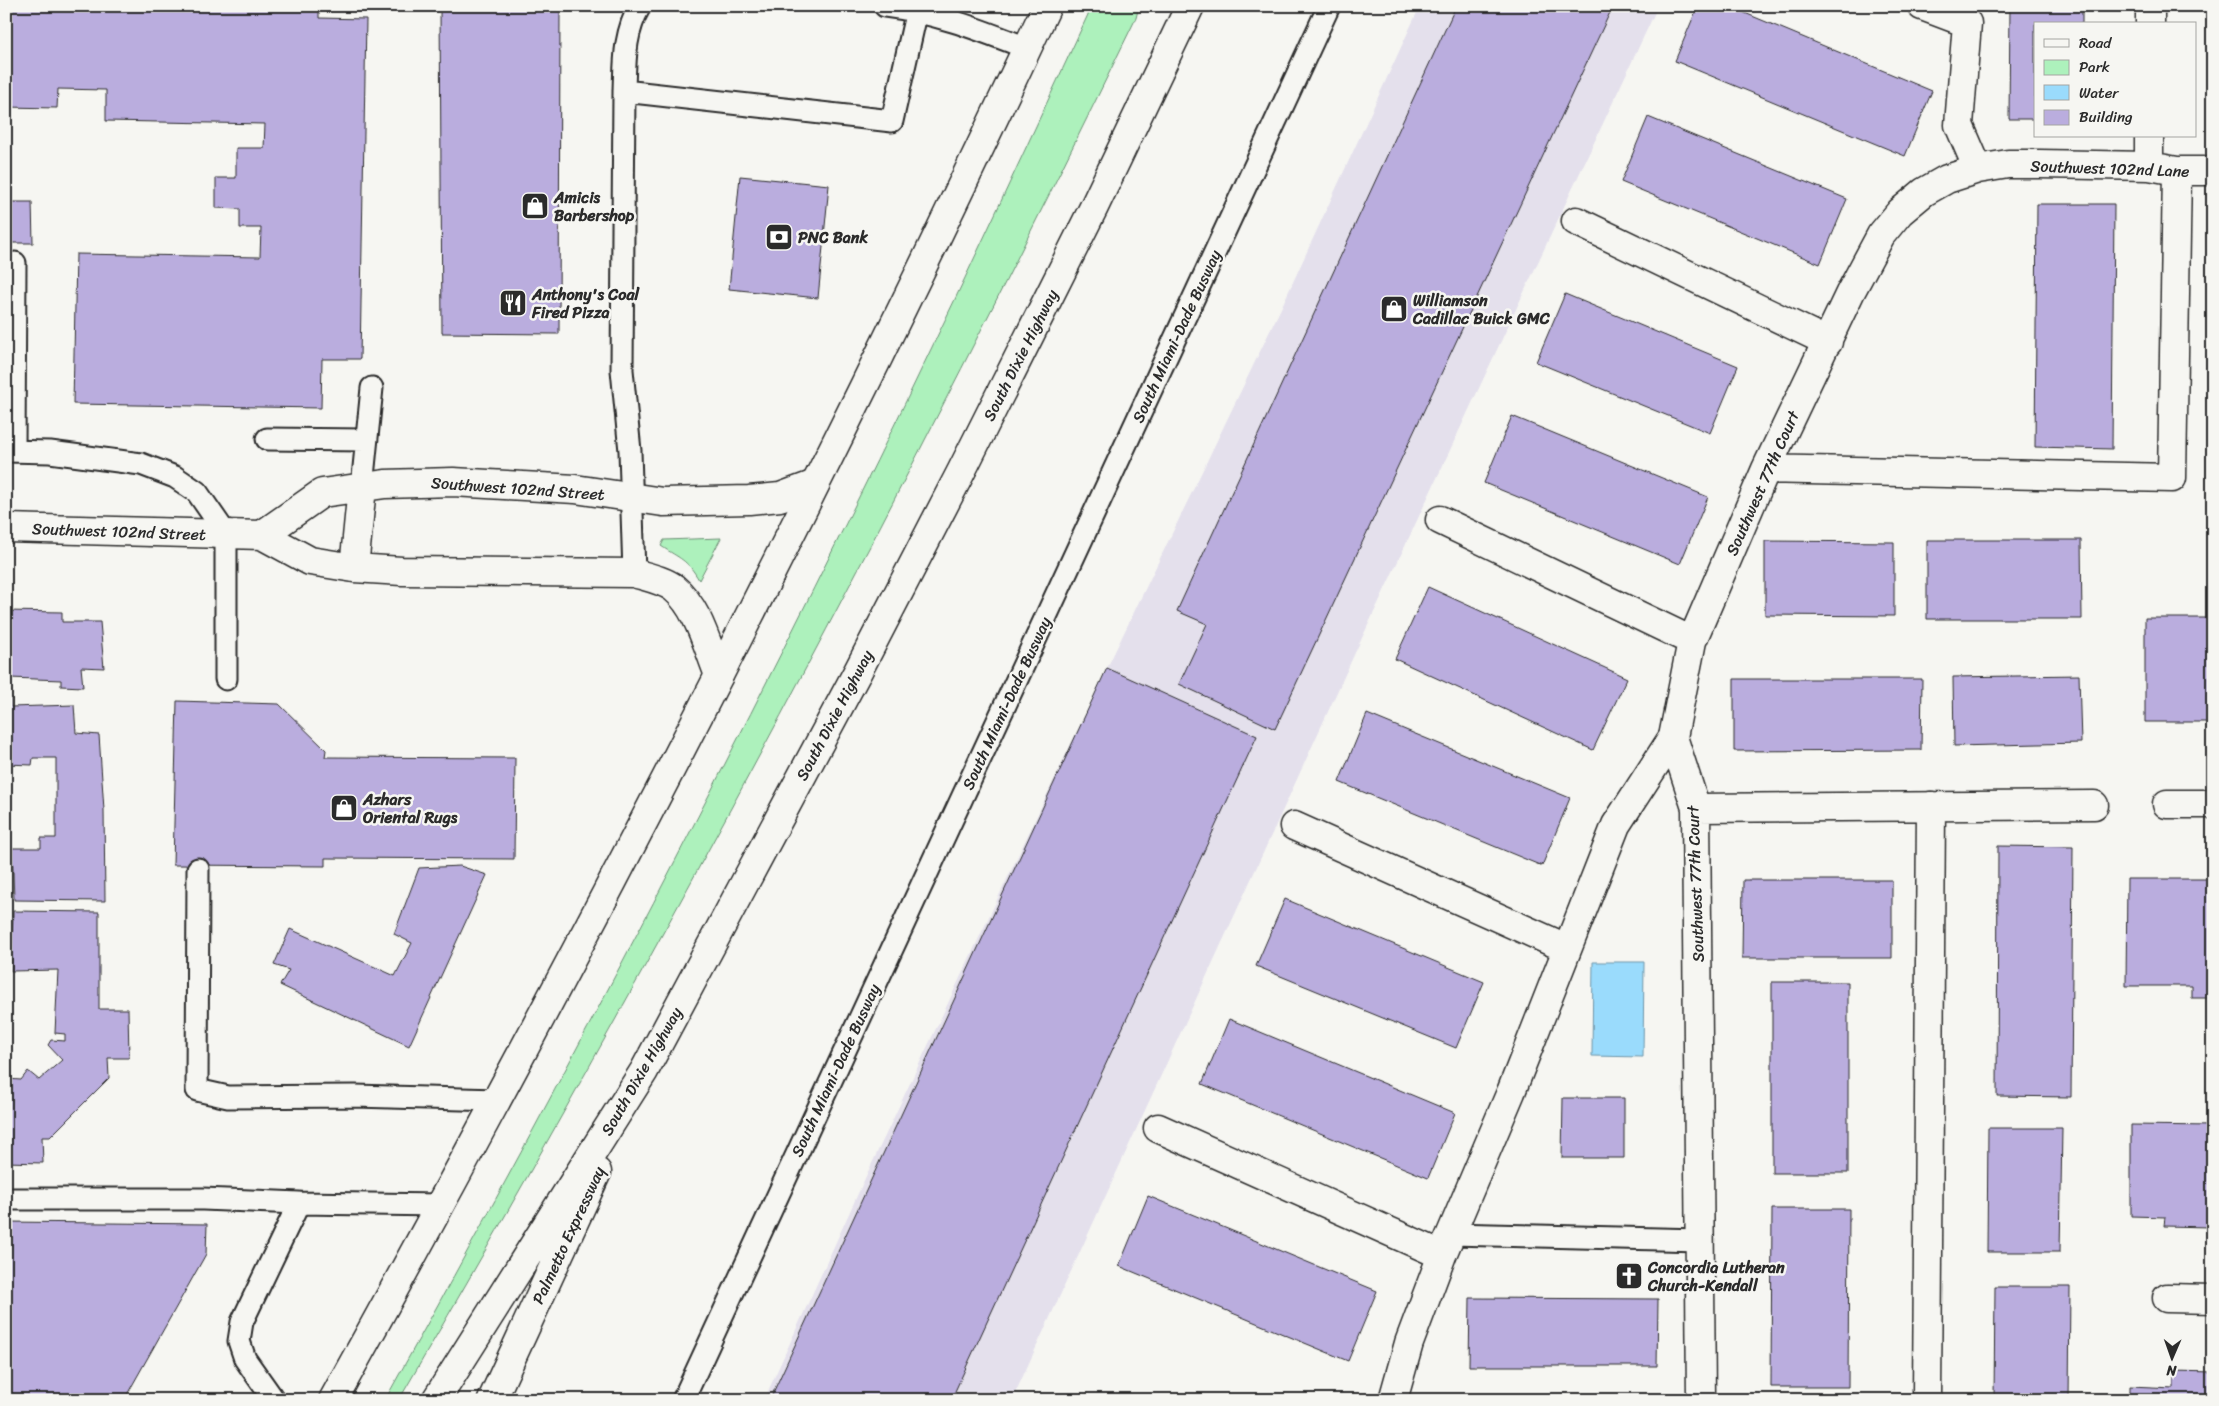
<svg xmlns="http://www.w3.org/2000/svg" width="2219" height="1406" viewBox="0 0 2219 1406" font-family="Sriracha,sans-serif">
	<rect width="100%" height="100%" fill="#f6f6f2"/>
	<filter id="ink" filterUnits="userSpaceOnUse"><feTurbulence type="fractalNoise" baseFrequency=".02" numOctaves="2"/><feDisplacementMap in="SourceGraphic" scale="10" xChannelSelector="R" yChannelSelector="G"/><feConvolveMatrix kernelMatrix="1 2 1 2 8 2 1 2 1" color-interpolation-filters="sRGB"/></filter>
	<g filter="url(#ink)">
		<path fill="#e4e0ec" d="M1420,6H1658L1354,655L1012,1400H764L867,1174L1107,668L1282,306Z"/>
		<path fill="#adf1bc" stroke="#6c8e74" d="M1092,6H1139L1136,18C908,487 662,949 399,1400H385C569,1071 743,736 908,397C971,268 1031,136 1092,6Z
			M721,538L699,580C687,559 680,559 661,546L664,540Z"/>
		<path fill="#9adbfc" stroke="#6e95a8" d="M1593,962H1644L1643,1057L1592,1056Z"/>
		<path fill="#baadde" stroke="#2b2b2b" d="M6,6H319V18L366,19L360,359H322L321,408L73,404L76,254L260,257L261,228H240V209L216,208V178H236V148H264L265,124L106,121V90L58,89L57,108L6,107Z
			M440,6H560L559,334L442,333Z
			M1456,6H1613L1275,729L1179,684L1207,624L1177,611Z
			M1698,6H1728L1932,91L1905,156L1675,61Z
			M2010,6H2082V24H2035V119H2009Z
			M1648,117L1847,199L1820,264L1621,182Z
			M740,176L829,185L818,298L729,289Z
			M6,202H32L33,243H6Z
			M2037,204H2114L2112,449L2035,447Z
			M1565,294L1738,366L1710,433L1536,362Z
			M1512,416L1708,497L1680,564L1484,483Z
			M1927,540H2081L2082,619H1927Z
			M1765,541L1894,542V616L1765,615Z
			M1428,587L1627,678L1593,750L1395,659Z
			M6,611L62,612V622H100L104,668L81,667L83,687L61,686V680L10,678L11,707L74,705L76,733L99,735L104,810L105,901L14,900L12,848H41V838H56V758H33L32,765L6,764Z
			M2145,618H2213V722H2145Z
			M1107,668L1257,736L951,1400H783L772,1395Z
			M2079,675L2081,743L1954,746L1953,677Z
			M1734,679H1922L1921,750L1734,751Z
			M177,701L279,704L326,750L325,757L515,758L514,859L325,858V866L173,865Z
			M1367,714L1570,798L1542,866L1339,782Z
			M1998,846L2073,847L2071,1097L1997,1096Z
			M460,866L487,875L409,1046L280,985L289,970L274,965L290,929L395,976L412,943L394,934L419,868Z
			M2127,879H2213V998H2192V986H2126Z
			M1743,880H1892V958H1742Z
			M1285,899L1484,982L1456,1048L1256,966Z
			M13,911L99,912V1009H128L129,1058H108L109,1078L50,1137H42L43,1163L6,1162V1079L21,1080L28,1071L39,1080L62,1060L48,1045L51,1040L65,1041V1034L55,1033L58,970L11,971Z
			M1772,982H1848V1173H1772Z
			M1229,1019L1455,1113L1428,1178L1202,1084Z
			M1563,1098H1624V1158H1562Z
			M2131,1125L2213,1126V1216H2210V1227L2164,1226L2165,1217L2131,1216Z
			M1988,1128H2062L2060,1252H1987Z
			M1148,1196L1377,1291L1348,1361L1119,1266Z
			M1772,1209H1849L1848,1387H1771Z
			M6,1222L207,1224L206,1254L124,1400H6Z
			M1995,1287H2070L2069,1400H1994Z
			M1470,1298L1658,1299L1657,1366H1469Z
			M2174,1371L2213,1372V1400H2130V1386L2174,1388Z"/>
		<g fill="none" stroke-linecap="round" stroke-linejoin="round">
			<g stroke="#2b2b2b" stroke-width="25">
				<path id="lane" d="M885,6C935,12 980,30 1027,48
					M624,91L892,121L917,10
					M267,439L366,440
					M6,451L50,452L141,464L175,477L197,492L226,534V679
					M14,451L15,263
					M362,487L372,388
					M634,573L630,451L622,370L624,91C625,61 624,33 640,6
					M198,869L197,1090L228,1097L355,1096L497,1100
					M6,1199H203L299,1203
					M1451,1234L1700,1240
					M274,1400L245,1359L239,1341L242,1322L299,1203L441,1205
					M683,1400L1329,6"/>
			</g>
			<g stroke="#2b2b2b" stroke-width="31">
				<path id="street" d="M1922,6L1967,23L1959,125L1978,169
					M2150,24V6
					M2149,166V136
					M1576,221L1828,342
					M1766,469L2172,478L2177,171
					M1440,520L1692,641
					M6,528L262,535L310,561L354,568L402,571L634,573C647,577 663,580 674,588C699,609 707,646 719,675
					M262,535L322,493L385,484L453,482L575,489L663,502L749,500L780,497L815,484
					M354,568L362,487
					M2167,804H2213
					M1696,808L2094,805
					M1294,826L1566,948
					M1158,1128L1442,1255
					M2167,1298L2213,1299
					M1393,1400L1409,1343L1442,1255L1511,1092L1616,825L1673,737
					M1701,1400L1696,808L1673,737L1692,641L1766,469L1850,293L1881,235L1900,212L1924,192L1947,179L1978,169L2008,164H2040L2149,166L2177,171H2213
					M1927,1400L1931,806"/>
			</g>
			<g stroke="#2b2b2b" stroke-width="31">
				<path id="highway" d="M333,1400C586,944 825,479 1047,6
					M436,1400L644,1071L858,671L961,472L1094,207L1190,6
					M492,1400L597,1172"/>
			</g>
			<use href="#lane" stroke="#f6f6f2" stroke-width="21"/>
			<use href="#street" stroke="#f6f6f2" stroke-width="28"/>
			<use href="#highway" stroke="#f6f6f2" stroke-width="28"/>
		</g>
	</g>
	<defs>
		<g id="shop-square" transform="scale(1.4375)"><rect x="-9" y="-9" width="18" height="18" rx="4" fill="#2b2b2b" stroke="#f6f6f2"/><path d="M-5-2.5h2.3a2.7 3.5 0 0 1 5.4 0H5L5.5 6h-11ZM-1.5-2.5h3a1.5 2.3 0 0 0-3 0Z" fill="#fff"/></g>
		<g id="bank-square" transform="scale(1.4375)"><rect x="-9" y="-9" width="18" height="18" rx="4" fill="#2b2b2b" stroke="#f6f6f2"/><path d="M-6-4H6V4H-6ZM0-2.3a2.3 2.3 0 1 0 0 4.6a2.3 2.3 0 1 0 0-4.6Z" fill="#fff"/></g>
		<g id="restaurant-square" transform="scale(1.4375)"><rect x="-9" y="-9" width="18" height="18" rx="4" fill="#2b2b2b" stroke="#f6f6f2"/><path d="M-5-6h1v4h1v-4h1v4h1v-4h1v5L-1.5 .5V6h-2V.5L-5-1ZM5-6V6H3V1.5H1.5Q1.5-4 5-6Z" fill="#fff"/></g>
		<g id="church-square" transform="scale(1.4375)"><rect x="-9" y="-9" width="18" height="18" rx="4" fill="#2b2b2b" stroke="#f6f6f2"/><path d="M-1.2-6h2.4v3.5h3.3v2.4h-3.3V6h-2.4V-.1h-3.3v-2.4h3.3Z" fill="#fff"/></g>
	</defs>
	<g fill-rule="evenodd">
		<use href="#shop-square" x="535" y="206"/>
		<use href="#bank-square" x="779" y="237"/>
		<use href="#restaurant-square" x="513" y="303"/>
		<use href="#shop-square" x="1394" y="309"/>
		<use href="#shop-square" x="344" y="808"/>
		<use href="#church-square" x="1629" y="1276"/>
	</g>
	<g text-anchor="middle" stroke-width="5" stroke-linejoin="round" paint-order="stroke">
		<g font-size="16" fill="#2b2b2b" stroke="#f6f6f2">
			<text transform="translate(2110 168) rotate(2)" y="6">Southwest 102nd Lane</text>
			<text transform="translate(1176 336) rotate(-65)" y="6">South Miami-Dade Busway</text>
			<text transform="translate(1020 355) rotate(-63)" y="6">South Dixie Highway</text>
			<text transform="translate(1762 483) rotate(-66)" y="6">Southwest 77th Court</text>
			<text transform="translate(518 488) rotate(4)" y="6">Southwest 102nd Street</text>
			<text transform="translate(119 531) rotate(2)" y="6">Southwest 102nd Street</text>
			<text transform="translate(1006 703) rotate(-65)" y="6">South Miami-Dade Busway</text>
			<text transform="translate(834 715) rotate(-62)" y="6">South Dixie Highway</text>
			<text transform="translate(1695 884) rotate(-92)" y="6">Southwest 77th Court</text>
			<text transform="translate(835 1070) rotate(-65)" y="6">South Miami-Dade Busway</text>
			<text transform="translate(641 1071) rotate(-60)" y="6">South Dixie Highway</text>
			<text transform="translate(568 1235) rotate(-65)" y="6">Palmetto Expressway</text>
		</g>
		<g font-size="16" font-weight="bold" fill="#2b2b2b" stroke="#f6f6f2" text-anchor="start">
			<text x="554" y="203">Amicis<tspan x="554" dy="18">Barbershop</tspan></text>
			<text x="798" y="243">PNC Bank</text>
			<text x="532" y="300">Anthony's Coal<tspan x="532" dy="18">Fired Pizza</tspan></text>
			<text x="1413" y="306">Williamson<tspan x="1413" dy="18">Cadillac Buick GMC</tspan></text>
			<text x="363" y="805">Azhars<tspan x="363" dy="18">Oriental Rugs</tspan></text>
			<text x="1648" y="1273">Concordia Lutheran<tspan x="1648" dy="18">Church-Kendall</tspan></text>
		</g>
	</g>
	<rect width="2219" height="1406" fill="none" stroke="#f6f6f2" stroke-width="25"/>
	<rect x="12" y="12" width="2194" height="1381" fill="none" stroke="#2b2b2b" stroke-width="2" filter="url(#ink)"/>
	<rect x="2034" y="22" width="162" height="115" fill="#f6f6f2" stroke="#a5a5a2"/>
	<rect x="2044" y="39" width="25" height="8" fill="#f6f6f2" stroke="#a5a5a2"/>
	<text x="2079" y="48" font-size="15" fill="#2b2b2b">Road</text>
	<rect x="2044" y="60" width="25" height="15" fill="#adf1bc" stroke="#a5a5a2"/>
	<text x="2079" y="72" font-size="15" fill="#2b2b2b">Park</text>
	<rect x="2044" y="85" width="25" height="15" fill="#9adbfc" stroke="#a5a5a2"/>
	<text x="2079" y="98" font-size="15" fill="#2b2b2b">Water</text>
	<rect x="2044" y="110" width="25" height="15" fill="#baadde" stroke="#a5a5a2"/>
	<text x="2079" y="122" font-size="15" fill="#2b2b2b">Building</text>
	<g transform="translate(2172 1358) rotate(182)" stroke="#f6f6f2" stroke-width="4" paint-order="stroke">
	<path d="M0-4L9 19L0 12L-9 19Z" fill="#2b2b2b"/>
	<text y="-8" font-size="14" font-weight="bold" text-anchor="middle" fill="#2b2b2b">N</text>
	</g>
</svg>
